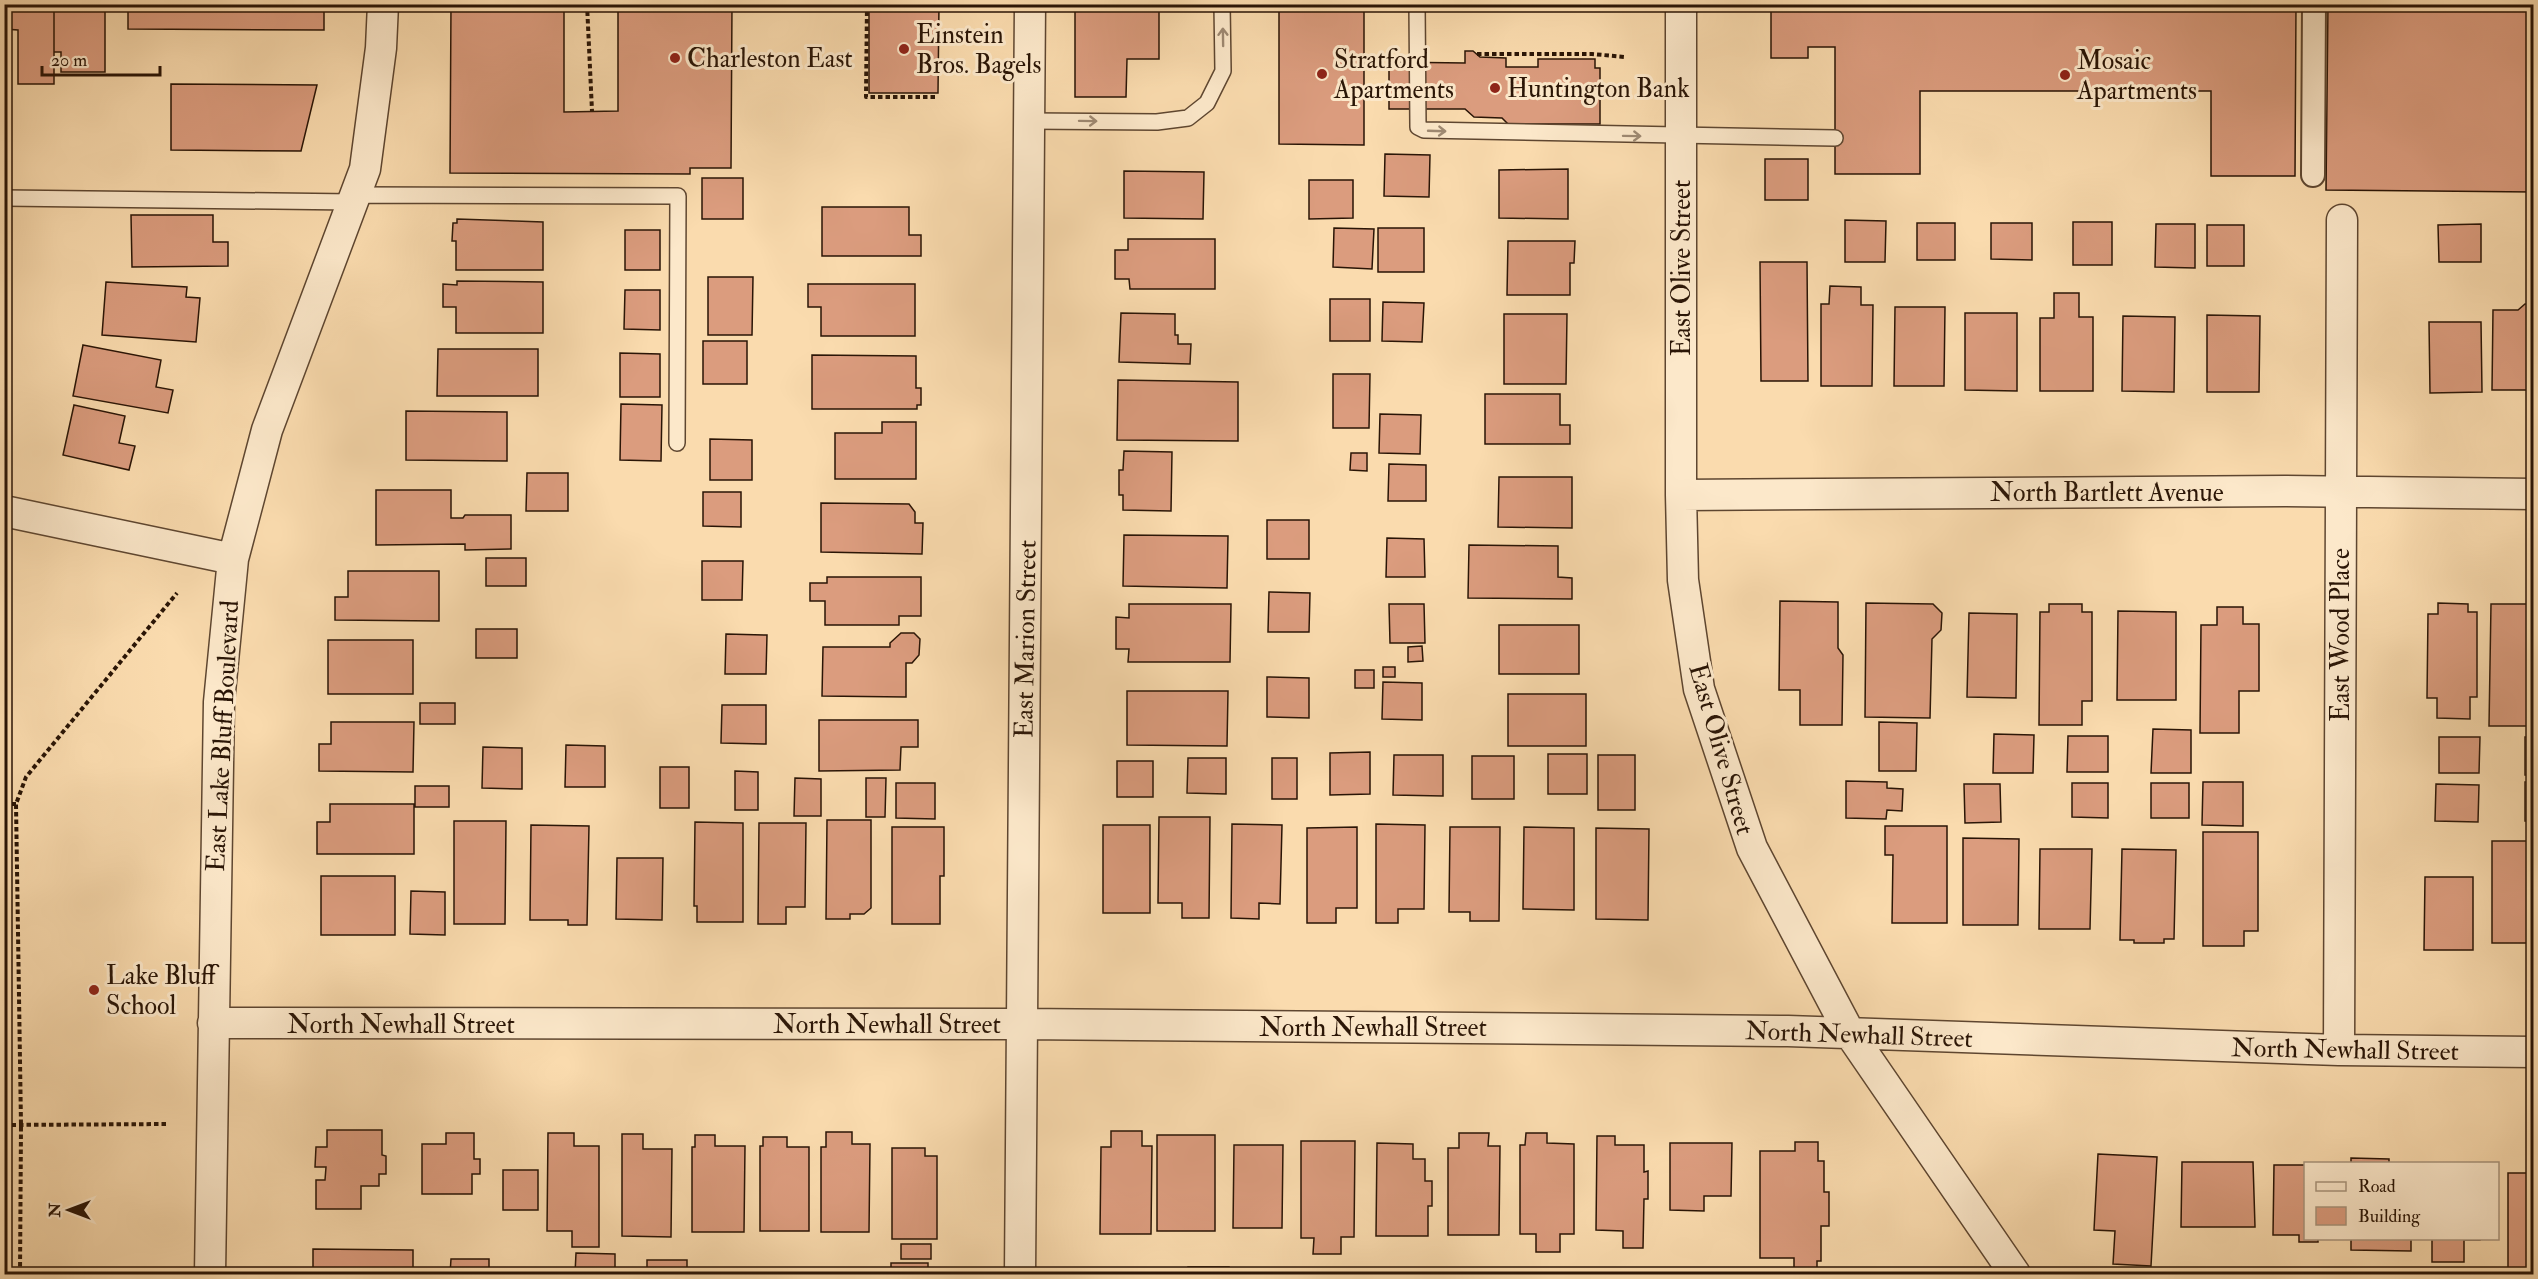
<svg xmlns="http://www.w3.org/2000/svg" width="2538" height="1279" viewBox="0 0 2538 1279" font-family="'IM FELL Double Pica',serif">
	<rect width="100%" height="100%" fill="#fadbae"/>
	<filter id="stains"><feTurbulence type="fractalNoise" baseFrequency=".00333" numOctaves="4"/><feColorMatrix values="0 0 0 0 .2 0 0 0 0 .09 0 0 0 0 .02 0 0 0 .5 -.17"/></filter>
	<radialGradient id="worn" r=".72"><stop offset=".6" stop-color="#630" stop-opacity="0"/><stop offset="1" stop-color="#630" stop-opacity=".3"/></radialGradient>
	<path fill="#db9c7e" stroke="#2a1506" stroke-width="1.5" d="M4,4H54V84H18V30L4,29Z
		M54,4H105V72H61V52H54Z
		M128,4H324V30L128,29Z
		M451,4H564V112L618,111V4H732L731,168H690V174L450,173Z
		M869,4H939L938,93H869Z
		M1075,4H1159V59H1127L1126,97H1075Z
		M1279,4H1364V145L1279,144Z
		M1784,4H2296L2295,176H2211V91H1920V174H1835V47H1808V58H1771V8H1784Z
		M2328,4H2534V192L2326,190Z
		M1465,51H1473L1480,57L1506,58V67H1538V59H1595V68H1600V124H1508L1502,118L1474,117L1465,109H1389V62L1465,63Z
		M171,84L317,85L301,151L171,150Z
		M1385,154L1430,155L1429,197L1384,196Z
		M1765,159H1808V200H1765Z
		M1568,169V219L1499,218V170Z
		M1124,171L1204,172L1203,219L1124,218Z
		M702,178H743V219H702Z
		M1309,180H1353V218L1309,219Z
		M822,207H909V235H921V256H822Z
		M131,215H213V242H228V266L132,267Z
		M457,219L543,222V270H456V241H452L453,223H457Z
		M1845,220L1886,221L1885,262H1845Z
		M2073,222H2112V265H2073Z
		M1917,223H1955V260H1917Z
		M1991,223H2032V260L1991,259Z
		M2156,224H2195V268L2155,267Z
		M2481,224V262H2439L2438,225Z
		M2528,224H2534V267H2528Z
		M2207,225H2244V266H2207Z
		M1334,228L1374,229L1372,269L1333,267Z
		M1378,228H1424V272H1378Z
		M625,230H660V270H625Z
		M1128,239H1215V289H1130L1129,279H1115V250H1128Z
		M1508,241H1575L1574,263H1570V295H1507Z
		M1760,262H1807L1808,381H1761Z
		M708,277H753L752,335H708Z
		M457,281L543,282V333H456V307H443V284L457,285Z
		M106,282L187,287L186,297L200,298L196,342L102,335Z
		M808,284H915V336H821V307H808Z
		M1830,286L1861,287V305H1873L1872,386H1821V304H1829Z
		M625,290H660V330L624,329Z
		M2054,293H2079V317H2093V391H2040V318H2054Z
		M1330,299H1370V341H1330Z
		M1383,302L1424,303L1422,342L1382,341Z
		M2525,304H2534V390H2492L2493,310H2518Z
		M1895,307H1945L1944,386H1894Z
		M1121,313L1175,314V335H1178V344H1191L1190,364L1119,362Z
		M1965,313H2017V391L1965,390Z
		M1504,314H1567L1566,384H1504Z
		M2207,315L2260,316L2259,392H2207Z
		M2123,316L2175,317L2174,392L2122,391Z
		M2429,322H2481L2482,392L2430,393Z
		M703,341H747V384H703Z
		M83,345L161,360L156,387L173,390L168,413L73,396Z
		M438,349H538V396H437Z
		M620,353L660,354V397H620Z
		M812,355L916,356V388H921V405H917V409H812Z
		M1333,374H1370L1369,428H1333Z
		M1118,380L1238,382V441L1117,440Z
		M1485,394H1560V425H1570V444H1485Z
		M621,404L662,405L661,461L620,460Z
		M74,405L125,416L119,443L135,446L129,470L63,455Z
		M406,411L507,412V461L406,460Z
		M1380,414L1421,415L1420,454L1379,453Z
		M882,422H916V479H835V433H882Z
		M710,439L752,440V480H710Z
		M1124,451L1172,452L1171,511L1123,510V495H1119V470H1123Z
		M1351,453H1367V471L1350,470Z
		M1389,464L1426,465V501H1388Z
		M527,473H568V511H526Z
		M1499,477H1572V528L1498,527Z
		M376,490H451V518H463L465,515H511V549L465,550V544L376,545Z
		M703,492H741V527L703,526Z
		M821,503L909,504L915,512V523H923L922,554L821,552Z
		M1267,520H1309V559H1267Z
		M1124,535L1228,536L1227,588L1123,586Z
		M1387,538L1424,539L1425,577H1386Z
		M1469,545L1558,546V577L1572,578V599L1468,598Z
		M486,558H526V586H486Z
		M702,561H743L742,600H702Z
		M348,571H439V621L335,620V597H348Z
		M827,577H921V616H899V625H825V601H810V583H827Z
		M1269,592L1310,593L1309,632H1268Z
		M1780,601L1838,602V648L1843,655L1842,725H1800V690H1779Z
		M1866,603L1933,604L1942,613L1941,630L1932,639L1930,718L1865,717Z
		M2438,603L2468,604V612H2477V697H2470V719L2437,718V698H2427L2428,614H2438Z
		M1129,604H1231L1230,662H1128L1129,649H1116V617L1129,618Z
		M1389,604H1424L1425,643H1390Z
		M2049,604H2082V612H2092V701H2082V725H2039L2040,612H2049Z
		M2491,604H2534V726H2489Z
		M2217,607H2243V624H2259V691H2239V733H2200L2201,625H2217Z
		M2118,611L2176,612V700H2117Z
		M1969,613L2017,614L2016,698L1967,697Z
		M1499,625H1579V674H1499Z
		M476,629H517V658H476Z
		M901,633H914L920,639L919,655L912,663H906V697L822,696L823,647H890V643Z
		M726,634L767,635L766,674H725Z
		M328,640H413V694H328Z
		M1422,646L1423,661L1408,662V647Z
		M1383,667H1395V677H1383Z
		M1355,670H1374V688H1355Z
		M1267,677L1309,678V718L1267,717Z
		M1383,682L1422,683V720L1382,719Z
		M1127,691H1228L1227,746L1127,745Z
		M1508,694H1586V746H1508Z
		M420,703H455V724H420Z
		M722,705H766V744L721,743Z
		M819,720H918V747H901L900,770L819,771Z
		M331,722H414L413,772L319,771V744H331Z
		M1879,722L1917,723L1916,771H1879Z
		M2153,729L2191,730V773H2151Z
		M1994,734L2034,735L2033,773H1993Z
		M2068,736H2108V772H2067Z
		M2439,737H2480L2479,773H2439Z
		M2525,737H2534V775H2525Z
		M566,745L605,746V787H565Z
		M483,747L522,748V789L482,788Z
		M1370,752V794L1330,795V753Z
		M1548,754H1587V794H1548Z
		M1394,755H1443V796L1393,795Z
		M1598,755H1635V810H1598Z
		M1472,756H1514V799H1472Z
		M1188,758H1226V794L1187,793Z
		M1272,758H1297V799H1272Z
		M1117,761H1153V797H1117Z
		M660,767H689V808H660Z
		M735,771L758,772V810H735Z
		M795,778L821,779V816H794Z
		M866,778H886L885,817H866Z
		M1846,781L1887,782V788L1903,789L1902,811L1887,810L1886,819L1846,818Z
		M2203,782H2243V826L2202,825Z
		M2525,782H2534V821H2525Z
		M896,783H935V819L896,818Z
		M2072,783H2108V818L2072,817Z
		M2151,783H2189V818H2151Z
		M1964,784H2000L2001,822L1965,823Z
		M2436,784L2479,785L2478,822L2435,821Z
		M415,786H449V807H415Z
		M330,804H414V854H317V822H330Z
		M1159,817H1210L1209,918H1182V903H1158Z
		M827,820H871V908L864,914H850V919H826Z
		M454,821H506L505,924H454Z
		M695,822L743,823V922H697V906H694Z
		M759,823H806L805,907H786V924H758Z
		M1232,824L1282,825L1280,904L1259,903V919L1231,918Z
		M1376,824L1425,825L1424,909H1398V923H1376Z
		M531,825L589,826L587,925H568V920H530Z
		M1103,825H1150V913H1103Z
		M1885,826H1947V923H1892L1893,855H1885Z
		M892,827H944V876H940V924H892Z
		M1357,827V908H1336V923H1307V828Z
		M1450,827H1500L1499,921H1470V912H1449Z
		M1524,827L1574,828V910L1523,909Z
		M1596,828L1649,829L1648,920L1596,919Z
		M2203,832H2258V931H2244V946H2203Z
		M1963,838L2019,839L2018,925H1963Z
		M2492,841H2527V862H2534V943H2492Z
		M2040,849H2092L2090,929H2039Z
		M2122,849L2176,850L2174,939H2164V943H2134V940H2120Z
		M617,858H663L662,920L616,919Z
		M321,876H395V935H321Z
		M2425,877H2473V950H2424Z
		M411,891L445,892V935L410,934Z
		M327,1130H382V1155L386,1156V1174H379V1186H361V1209H316V1180H325L326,1167H315L316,1147H327Z
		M1111,1131H1142V1146H1152L1151,1234H1100L1101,1147H1111Z
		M826,1132H852V1144H870L869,1232H821V1147H826Z
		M446,1133H474V1159H480V1174H472V1194H422V1144H446Z
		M548,1133H574V1146H599V1247H572V1231H547Z
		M1459,1133H1489L1488,1146H1500L1499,1235H1448V1148H1459Z
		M1526,1133H1547V1143L1574,1144V1234H1560V1252H1536V1234H1520V1145H1525Z
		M622,1134H643V1149H672L671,1237L622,1236Z
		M695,1135H715V1146H745L744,1232H692V1147H695Z
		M1157,1135H1215V1231H1157Z
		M1597,1136H1615V1145H1644V1172L1648,1171V1199H1644L1643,1248H1623V1231L1596,1230Z
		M763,1137H787V1147H809V1231H760V1146H763Z
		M1301,1141H1355L1354,1237H1341V1254H1313L1314,1238H1301Z
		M1795,1142H1818V1161H1824V1192H1829V1226H1821V1261H1817V1274H1794V1258H1760V1151H1795Z
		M1377,1143L1413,1144V1159H1425V1181H1432V1206H1428V1236H1376Z
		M1670,1143H1732L1731,1196H1704V1211L1670,1210Z
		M1234,1145H1283L1282,1228H1233Z
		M892,1148H925V1156H937V1239H892Z
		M2098,1154L2157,1157L2151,1266L2113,1264L2115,1231L2094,1230Z
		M2351,1158L2389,1159V1164H2351Z
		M2182,1162H2253L2255,1227H2181Z
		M2274,1165H2306V1238H2318V1242H2299V1235H2273Z
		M503,1170H538V1210H503Z
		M2508,1173H2534V1274H2518V1270H2508Z
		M2351,1238H2411V1251L2351,1250Z
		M2432,1238H2480V1240H2464V1262H2432Z
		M901,1244H931V1259H901Z
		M313,1249L413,1250V1274H313Z
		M576,1253L615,1254V1274H575Z
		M451,1259H489V1274H450Z
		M647,1260H687V1274H647Z
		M891,1263H928V1274H891Z
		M1188,1267H1229V1274H1188Z
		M712,1268H750V1274H712Z
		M843,1268H885V1274H843Z
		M1258,1270L1299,1271V1274H1258Z
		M776,1271H816L815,1274H776Z
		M1113,1272H1153V1274H1113Z"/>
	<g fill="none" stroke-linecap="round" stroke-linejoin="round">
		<g stroke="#5e4630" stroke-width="18">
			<path id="service" d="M1417,4L1418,127L1424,130L1835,138
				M1029,121L1157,122L1188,118L1207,103L1223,71L1222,4
				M356,195L678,196L677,443
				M4,198L353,202"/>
		</g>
		<g stroke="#5e4630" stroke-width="26">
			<path id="pedestrian" d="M2313,175L2314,4"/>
		</g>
		<g stroke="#5e4630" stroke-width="33">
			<path id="minor" d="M1681,4V495L1683,580L1699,689L1752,848L1849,1032L2015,1274
				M1681,495L2285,491L2534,494
				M4,511L233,559
				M213,1023L1021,1024L1788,1031L2339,1050L2534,1052
				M2339,1050L2342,220
				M210,1274L219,702L233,559L267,430L365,169L381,48L383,4
				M1020,1274L1030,4"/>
		</g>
		<path stroke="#2a1506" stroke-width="4" stroke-dasharray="4.5 3" stroke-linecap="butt" d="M587,4L592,111
			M867,4L866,97H938
			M1477,54H1592L1625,57
			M4,804H16
			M4,1125L168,1124
			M20,1274L21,1125L16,804L26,777L177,593"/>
		<use href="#service" stroke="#fce8ca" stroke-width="15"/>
		<use href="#pedestrian" stroke="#fce8ca" stroke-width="22"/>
		<use href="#minor" stroke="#fce8ca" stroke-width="30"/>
	</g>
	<defs><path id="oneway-shaft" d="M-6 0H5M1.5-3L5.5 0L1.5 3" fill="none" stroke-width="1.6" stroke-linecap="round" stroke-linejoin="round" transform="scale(1.5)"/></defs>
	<g stroke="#9e8972">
		<use href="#oneway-shaft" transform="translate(1223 37) rotate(-91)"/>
		<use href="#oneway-shaft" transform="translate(1088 121) rotate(1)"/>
		<use href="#oneway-shaft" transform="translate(1437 131) rotate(2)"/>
		<use href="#oneway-shaft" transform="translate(1632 136) rotate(1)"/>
	</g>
	<g fill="#8f2418" stroke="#fce8ca" stroke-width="2">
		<circle cx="904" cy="49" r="6"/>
		<circle cx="675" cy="58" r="6"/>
		<circle cx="1322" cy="74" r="6"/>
		<circle cx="2065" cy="75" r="6"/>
		<circle cx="1495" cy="88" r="6"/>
		<circle cx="94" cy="990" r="6"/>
	</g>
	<g text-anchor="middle" stroke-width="6" stroke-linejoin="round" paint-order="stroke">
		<g font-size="26" fill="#2a1506" stroke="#fce8ca" text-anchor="start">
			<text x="916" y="43">Einstein<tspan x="916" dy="30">Bros. Bagels</tspan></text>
			<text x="687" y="67">Charleston East</text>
			<text x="1334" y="68">Stratford<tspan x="1334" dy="30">Apartments</tspan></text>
			<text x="2077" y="69">Mosaic<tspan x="2077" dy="30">Apartments</tspan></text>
			<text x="1507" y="97">Huntington Bank</text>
			<text x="106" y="984">Lake Bluff<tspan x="106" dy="30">School</tspan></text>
		</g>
		<g font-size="26" fill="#2a1506" stroke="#fce8ca">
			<text transform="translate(1681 268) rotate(-90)" y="9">East Olive Street</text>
			<text x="2107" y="501">North Bartlett Avenue</text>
			<text transform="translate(2340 635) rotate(-90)" y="9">East Wood Place</text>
			<text transform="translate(1025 639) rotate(-89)" y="9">East Marion Street</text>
			<text transform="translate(222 736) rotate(-87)" y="9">East Lake Bluff Boulevard</text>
			<text transform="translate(1722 749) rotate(74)" y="9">East Olive Street</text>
			<text x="401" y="1033">North Newhall Street</text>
			<text x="887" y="1033">North Newhall Street</text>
			<text x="1373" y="1036">North Newhall Street</text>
			<text transform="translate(1859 1034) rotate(2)" y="9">North Newhall Street</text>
			<text transform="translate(2345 1049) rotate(1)" y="9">North Newhall Street</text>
		</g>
	</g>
	<rect width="2538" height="1279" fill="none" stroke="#fadbae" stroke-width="24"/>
	<rect x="6" y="6" width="2526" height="1267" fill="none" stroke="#2a1506" stroke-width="3"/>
	<rect x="12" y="12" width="2514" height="1255" fill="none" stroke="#2a1506" stroke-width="1.5"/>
	<rect x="2304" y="1162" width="195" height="78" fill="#fce8ca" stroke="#a8947c" stroke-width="1.5"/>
	<rect x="2316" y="1182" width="30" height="9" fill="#fce8ca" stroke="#a8947c" stroke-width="1.5"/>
	<text x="2358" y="1192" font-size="18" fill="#2a1506">Road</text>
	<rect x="2316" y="1207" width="30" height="18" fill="#db9c7e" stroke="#a8947c" stroke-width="1.5"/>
	<text x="2358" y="1222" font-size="18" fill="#2a1506">Building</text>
	<g transform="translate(69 1210) rotate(270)" stroke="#fce8ca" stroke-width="4.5" paint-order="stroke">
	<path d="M0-4.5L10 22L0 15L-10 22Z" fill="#2a1506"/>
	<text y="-9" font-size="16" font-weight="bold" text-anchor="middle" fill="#2a1506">N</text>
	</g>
	<path d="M42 66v9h118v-9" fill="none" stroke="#2a1506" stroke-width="3"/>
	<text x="51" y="66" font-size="18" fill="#2a1506" stroke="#fce8ca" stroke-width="4.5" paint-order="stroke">20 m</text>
	<rect width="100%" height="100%" filter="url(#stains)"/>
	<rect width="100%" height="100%" fill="url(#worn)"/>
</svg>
